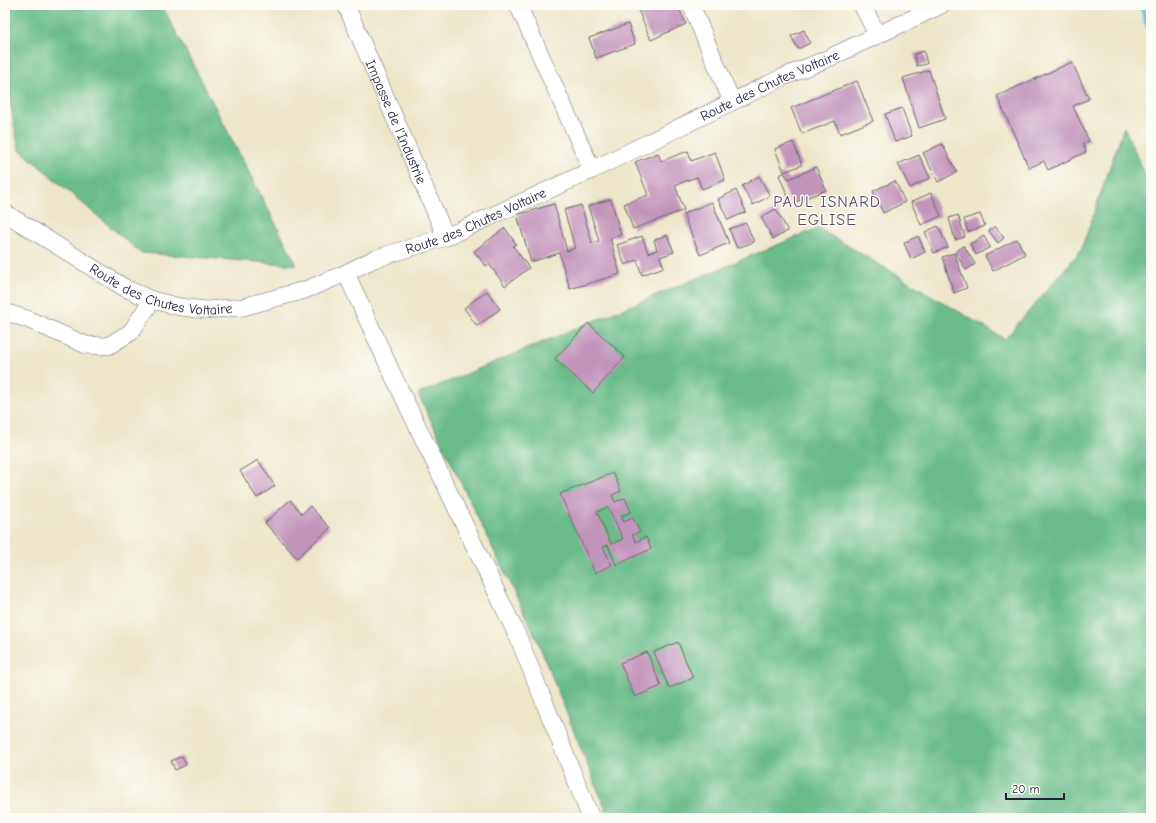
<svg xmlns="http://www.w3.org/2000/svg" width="1156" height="823" viewBox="0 0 1156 823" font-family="'Comic Neue',sans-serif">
	<rect width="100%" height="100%" fill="#fdfcf7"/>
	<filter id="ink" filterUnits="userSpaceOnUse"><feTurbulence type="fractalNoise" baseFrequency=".025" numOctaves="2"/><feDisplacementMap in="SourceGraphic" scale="8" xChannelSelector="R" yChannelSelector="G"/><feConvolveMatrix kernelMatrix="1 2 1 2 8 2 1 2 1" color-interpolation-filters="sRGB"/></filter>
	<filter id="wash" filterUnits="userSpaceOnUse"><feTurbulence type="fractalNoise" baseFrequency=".012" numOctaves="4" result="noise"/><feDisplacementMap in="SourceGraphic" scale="16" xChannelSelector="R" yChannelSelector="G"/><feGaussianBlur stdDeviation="0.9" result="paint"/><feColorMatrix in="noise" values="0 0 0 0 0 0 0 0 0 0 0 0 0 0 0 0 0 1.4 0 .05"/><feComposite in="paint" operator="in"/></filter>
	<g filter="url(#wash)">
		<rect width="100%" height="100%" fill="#ede6c9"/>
		<path fill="#69bc88" stroke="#466f62" d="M5,5H162L297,265L141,253L19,149L5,76Z
			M1124,127L1151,188V818H609L538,642L418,394L818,228L1005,339L1081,250Z"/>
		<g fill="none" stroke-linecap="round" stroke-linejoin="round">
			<path stroke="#5bc7d4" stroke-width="6" d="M1142,5L1147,23L1151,32"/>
		</g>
		<g id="blocks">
			<path fill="#c394bb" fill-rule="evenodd" d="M636,5H678L686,24L651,40Z
				M628,24L635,44L596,58L589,38Z
				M804,30L810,43L798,49L791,36Z
				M924,51L927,64L917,66L914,54Z
				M1072,62L1089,99L1073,106L1089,141L1083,143L1086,152L1048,170L1044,161L1029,168L997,96Z
				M929,70L945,119L919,128L903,78Z
				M857,81L873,121L840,134L835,121L802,134L791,108Z
				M902,108L912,136L895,142L885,114Z
				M793,142L802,165L784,172L775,149Z
				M942,144L957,172L938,182L923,153Z
				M688,151L691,161L715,152L725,180L702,189L697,177L675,185L684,210L633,229L624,204L648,195L635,162L658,153L661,161Z
				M919,155L930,178L910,188L898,164Z
				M816,167L826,190L791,204L779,175L784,173L789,179Z
				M759,176L770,196L753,205L742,186Z
				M895,181L905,202L883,213L873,191Z
				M736,190L746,212L728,220L718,199Z
				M931,193L941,216L921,225L911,202Z
				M611,199L621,235L610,238L620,274L570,289L559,253L531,262L517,215L554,204L567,251L575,248L564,210L581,205L592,243L599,241L588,206Z
				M712,202L729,243L700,255L683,214Z
				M776,209L788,231L773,239L761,217Z
				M980,214L985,226L968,232L964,219Z
				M958,215L965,237L955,240L949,218Z
				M746,223L754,242L737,248L729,229Z
				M938,226L948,247L934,253L925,232Z
				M995,226L1004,238L998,243L989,231Z
				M505,228L516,244L513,246L529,268L505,286L489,264L486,266L474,251Z
				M667,235L674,252L660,257L664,267L642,275L637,260L625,265L617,245L642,236L648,253L657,250L654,240Z
				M918,236L925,252L911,259L904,243Z
				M984,236L990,247L976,255L970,244Z
				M1017,239L1025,254L993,271L985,256Z
				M964,246L975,264L966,270L955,252Z
				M954,253L967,288L954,293L942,257Z
				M487,291L500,309L477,326L464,308Z
				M588,323L625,357L593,393L555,359Z
				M258,460L275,486L257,498L240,471Z
				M613,473L621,491L612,495L615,502L625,498L631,512L621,516L624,522L633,518L640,532L632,535L636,542L646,537L651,549L616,565L608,545L603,547L612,565L595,573L560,494ZM608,507L623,539L611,544L597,512Z
				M290,500L302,514L310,506L330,528L297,558L265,523Z
				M678,642L693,678L669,688L654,652Z
				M647,652L661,686L635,697L620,663Z
				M182,756L186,765L175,770L171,761Z"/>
		</g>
	</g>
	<g filter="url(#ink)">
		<use href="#blocks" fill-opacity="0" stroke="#69676d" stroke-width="1"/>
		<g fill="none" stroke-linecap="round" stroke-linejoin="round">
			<g stroke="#69676d" stroke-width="18">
				<g id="street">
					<path id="s1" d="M346,5L446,237"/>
					<path d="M518,5L592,170"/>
					<path d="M691,5L732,102"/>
					<path d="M862,5L877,34"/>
					<path id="s2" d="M5,213L125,288L152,300L180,307L206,310L243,307L305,290L346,273L374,259L446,237L592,170L781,78L829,58L941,5"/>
					<path d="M346,273L391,371L518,637L591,818"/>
					<path d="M5,312L27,319L86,345L108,346L131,332L152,300"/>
				</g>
			</g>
			<use href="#street" stroke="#fff" stroke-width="17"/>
		</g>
	</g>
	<g text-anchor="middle" stroke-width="3" stroke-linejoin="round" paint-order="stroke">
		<g font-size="14" fill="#22223b" stroke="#fdfcf7">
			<text dy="5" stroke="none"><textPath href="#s2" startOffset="836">Route des Chutes Voltaire</textPath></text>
			<text dy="5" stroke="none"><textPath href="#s1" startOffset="127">Impasse de l'Industrie</textPath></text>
			<text dy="5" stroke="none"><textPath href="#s2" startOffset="512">Route des Chutes Voltaire</textPath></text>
			<text dy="5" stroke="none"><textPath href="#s2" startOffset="177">Route des Chutes Voltaire</textPath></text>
		</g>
		<g font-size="16" letter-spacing="1" fill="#5a4a68" stroke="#fdfcf7">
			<text x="827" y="207">PAUL ISNARD<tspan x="827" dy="18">EGLISE</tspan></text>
		</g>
	</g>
	<rect width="1156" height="823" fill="none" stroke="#fdfcf7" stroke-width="20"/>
	<path d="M1006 793v6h58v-6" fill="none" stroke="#22223b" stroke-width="2"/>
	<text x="1012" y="793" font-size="12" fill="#22223b" stroke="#fdfcf7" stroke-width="3" paint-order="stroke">20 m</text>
</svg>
